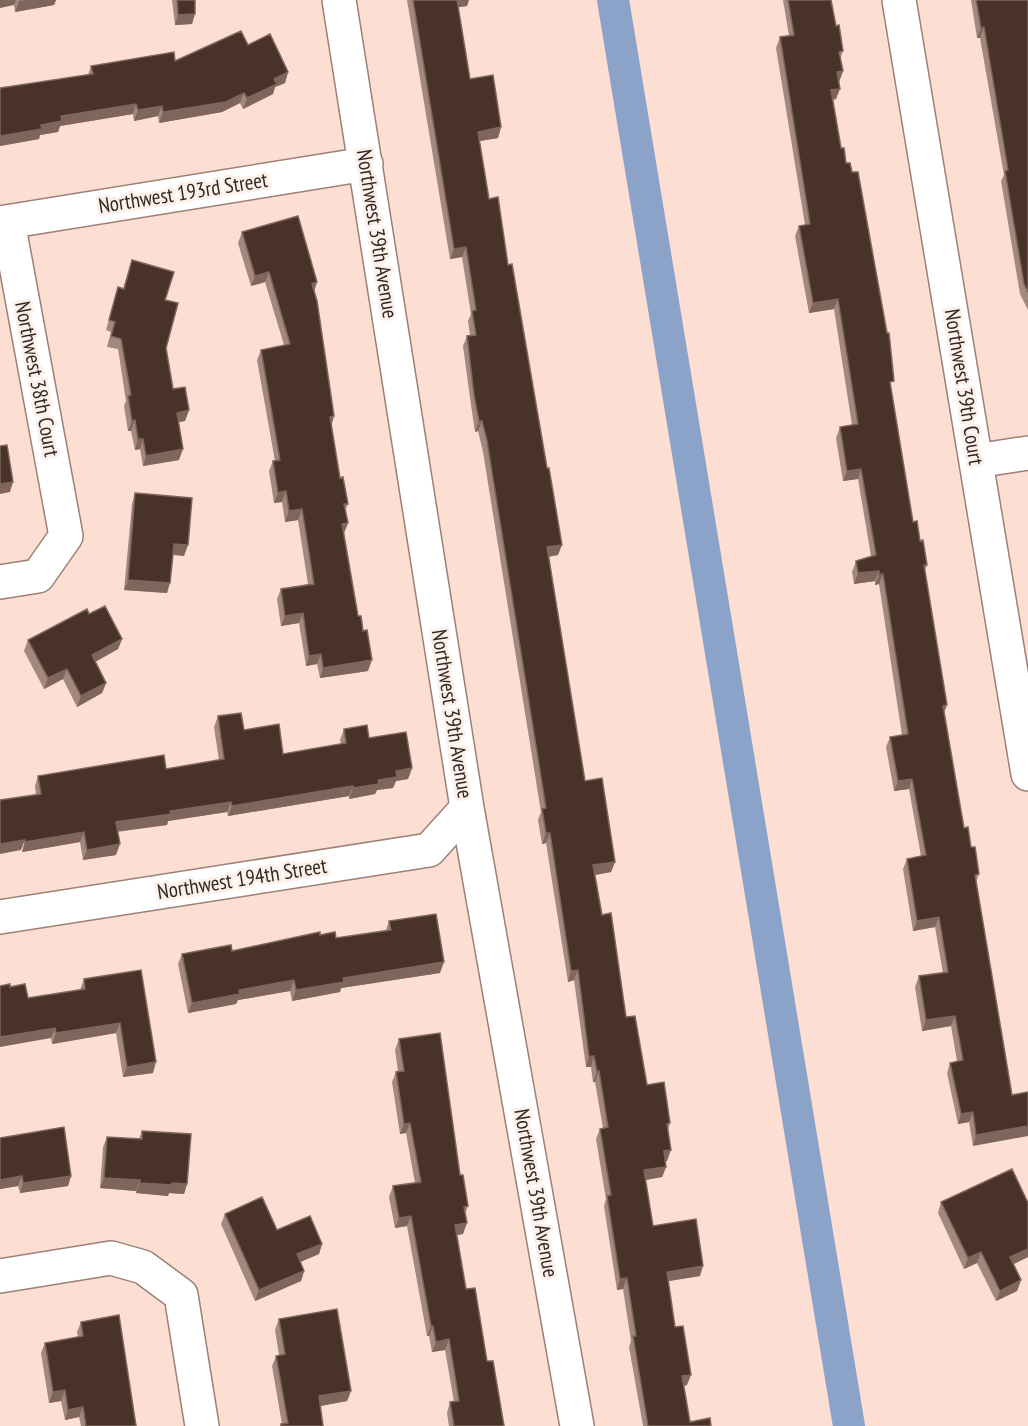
<svg xmlns="http://www.w3.org/2000/svg" width="1028" height="1426" viewBox="0 0 1028 1426" font-family="'PT Sans Narrow',sans-serif">
	<rect width="100%" height="100%" fill="#fdded3"/>
	<g fill="none" stroke-linecap="round" stroke-linejoin="round">
		<path stroke="#8ca3c9" stroke-width="32" d="M613,0L849,1426"/>
		<g stroke="#9c8076" stroke-width="36">
			<path id="minor" d="M339,0L467,808L577,1426
				M899,0L1028,774
				M0,223L366,164
				M976,461L1028,453
				M0,582L38,576L66,536L8,222
				M0,917L429,850L467,808
				M0,1276L111,1258L143,1267L181,1295L202,1426"/>
		</g>
		<use href="#minor" stroke="#fff" stroke-width="33"/>
	</g>
	<path fill="#a3887e" d="M0,0H56L54,5L15,12L14,5Z
		M172,0H195L192,24L175,25Z
		M407,0H469L467,6L458,7L470,79L501,127L498,138L479,141L489,199L508,265L558,555L549,557L585,781L615,862L611,872L595,875L602,915L626,1017L647,1085L670,1123L668,1130L667,1161H665L666,1167L662,1177L645,1180L653,1226L700,1276L668,1281L675,1327L687,1385L684,1386L690,1422L711,1426H643L629,1347L631,1341L623,1289L617,1290L604,1206L606,1199L596,1139L600,1129L603,1128L595,1082H593L591,1067H586L574,980L568,982L546,843L542,844L538,820L541,812L483,452L478,431L475,432L471,405L463,346L467,336L470,335L468,321L471,314L462,257L450,259Z
		M783,0H831L836,26L843,51L840,59L843,71L839,82L836,99L833,100L841,148L846,163L891,388L913,522L920,541L927,565L925,570L944,713L964,828L979,874L976,882L1012,1095L973,1146L969,1122L958,1124L947,1073L950,1063L957,1061L951,1026L922,1031L915,987L919,976L943,973L935,927L913,931L903,869L907,859L921,856L909,789L894,791L886,747L890,737L902,735L879,584L875,585V581L854,584L852,572L856,561L871,556L858,479L843,481L836,438L840,427L852,425L834,309L809,313L795,236L799,226L805,225L776,48L780,37L789,36Z
		M971,0H1028V310L1020,294L1001,181L1004,175L980,38H977Z
		M248,45L288,72L285,83L275,87L273,94L243,109L240,103L222,112L159,123L158,116L134,121L133,114L60,126L58,132L40,135L39,139L0,146L88,75L91,66L175,61Z
		M242,232L314,291L331,426L340,478L348,504L345,511L348,523L344,533L368,671L320,678L317,664L306,666L299,623L281,626L277,599L281,589L308,584L298,520L285,522L282,502L274,503L269,471L273,461H275L257,360L261,350L284,345L265,282L251,286L238,243Z
		M132,260L165,300L166,348L173,389L189,410L185,421L178,422L179,460L143,466L140,449L135,450L131,431H128L124,406L126,401L118,349L107,347L111,332L106,330L118,287L123,289Z
		M135,493L184,556L173,555L167,593L124,590L132,504Z
		M89,614L122,639L118,649L95,662L106,683L102,693L77,707L63,679L44,689L24,651L28,640Z
		M218,716L244,730L283,754L341,744L340,740L344,729L369,738L412,768L408,779L396,781L393,788L377,790L375,794L349,799V796L228,816L227,812L168,821L167,825L117,832L116,855L83,860L80,842L22,852L36,795L35,786L38,776L166,769L219,760L214,727Z
		M389,921L440,973L341,988L340,992L292,1001L290,991L238,1000L236,1004L188,1013L178,964L182,954L232,951L320,935L336,938L386,930Z
		M141,970L153,1073L123,1077L116,1033L52,1044L51,1038L10,987L28,998L80,990L84,979Z
		M399,1039L460,1175L468,1206L465,1214L463,1234L456,1235L466,1289L487,1361L504,1426H449L447,1413L450,1402H454L445,1350L432,1352L429,1336H427L407,1226L395,1228L389,1197L393,1186L415,1183L406,1133L400,1134L392,1082L396,1072L398,1071L395,1050Z
		M142,1131L187,1184L184,1194L169,1193L168,1196L136,1193V1191L100,1188L103,1147L107,1137L139,1139Z
		M0,1138L71,1176L68,1186L20,1193L18,1186L0,1189Z
		M941,1202L1028,1203V1257L1013,1264L1021,1280L1017,1291L996,1301L977,1263L964,1269L938,1213Z
		M225,1214L322,1244L319,1254L300,1262L304,1271L301,1281L255,1301L221,1224Z
		M279,1319L351,1391L347,1401L320,1406L323,1426H280L281,1424H282L272,1366L276,1356L279,1355L275,1330Z
		M81,1322L136,1426H81L79,1417L65,1420L61,1401L49,1403L41,1353L45,1343L78,1337L77,1332Z"/>
	<path fill="#7f665c" d="M0,0H16L14,5L0,8Z
		M28,0H56L54,5L15,12L19,1Z
		M456,0H469L467,6L453,8Z
		M195,14L192,24L175,25L178,15Z
		M984,27L980,38H977L981,28Z
		M843,71L839,82L837,72Z
		M288,72L285,83L275,87L273,94L243,109L247,98L274,79Z
		M840,89L836,99L827,101L831,90Z
		M244,93L240,103L222,112L159,123L163,112Z
		M136,104L133,114L60,126L58,132L40,135L39,139L0,146V136L41,125L61,116Z
		M162,106L158,116L134,121L138,110Z
		M501,127L498,138L474,142L478,132Z
		M466,247L462,257L450,259L454,249Z
		M269,272L265,282L251,286L255,276Z
		M317,282L314,292L312,284Z
		M838,299L834,309L809,313L813,303Z
		M189,410L185,421L173,423L177,413Z
		M334,416L331,427L330,417Z
		M135,420L131,431H128L132,421Z
		M479,421H482L478,431L475,432Z
		M138,439H143L140,449L135,450Z
		M183,449L179,460L143,466L146,456Z
		M861,469L858,479L843,481L847,471Z
		M13,482L10,492L0,494V484Z
		M286,491L282,502L274,503L278,493Z
		M302,509L298,520L285,522L289,511Z
		M348,523L344,533L342,524Z
		M174,544L188,545L184,556L170,554Z
		M562,545L558,555L543,557L547,547Z
		M879,571L875,581L854,584L858,573Z
		M883,574L879,584L875,585L879,575Z
		M128,580L170,583L167,593L124,590Z
		M303,613L299,623L281,626L285,616Z
		M122,639L118,649L88,666L92,655Z
		M321,654L317,664L306,666L309,656Z
		M372,660L368,671L320,678L323,668Z
		M67,669L63,679L44,689L48,678Z
		M106,683L102,693L77,707L81,696Z
		M947,705L943,715V706Z
		M412,768L408,779L396,781L393,788L377,790L375,794L349,799L353,788L378,780L396,771Z
		M912,779L909,789L894,791L898,781Z
		M353,786L349,796L228,816L232,806Z
		M231,802L227,812L168,821L167,825L112,832L116,822L170,811Z
		M84,832L80,842L22,852L25,842Z
		M546,833H550L546,843L542,844Z
		M25,840L21,850L0,854V844Z
		M120,844L116,855L83,860L87,850Z
		M615,862L611,872L589,876L593,865Z
		M939,917L935,927L913,931L917,921Z
		M444,962L440,973L341,988L340,992L292,1001L296,990L343,978Z
		M578,970L574,980L568,982L571,971Z
		M294,980L290,991L238,1000L236,1004L188,1013L192,1003L239,990Z
		M955,1016L951,1026L922,1031L926,1020Z
		M120,1023L116,1033L52,1044L56,1033Z
		M55,1028L51,1038L0,1047V1037Z
		M594,1056L591,1067H586L589,1057Z
		M156,1062L153,1073L123,1077L127,1067Z
		M599,1071L595,1082H593L597,1072Z
		M973,1112L969,1122L958,1124L961,1114Z
		M410,1123L406,1133L400,1134L404,1124Z
		M1028,1126V1136L973,1146L976,1135Z
		M671,1150L667,1161L660,1162L664,1151Z
		M666,1167L662,1177L640,1181L644,1170Z
		M22,1176L18,1186L0,1189V1180Z
		M71,1176L68,1186L20,1193L23,1183Z
		M104,1178L140,1180L136,1191L100,1188Z
		M140,1183H172L187,1184L184,1194L169,1193L168,1196L136,1193Z
		M411,1216L407,1226L395,1228L399,1218Z
		M467,1223L463,1234L451,1236L455,1225Z
		M322,1244L319,1254L293,1265L297,1254Z
		M1028,1249V1257L1006,1268L1010,1257Z
		M981,1252L977,1263L964,1269L968,1258Z
		M703,1266L700,1276L663,1282L667,1272Z
		M304,1271L301,1281L255,1301L259,1290Z
		M627,1278L623,1289L617,1290L620,1279Z
		M1021,1280L1017,1291L996,1301L1000,1291Z
		M431,1326H433L429,1336H427Z
		M449,1339L445,1350L432,1352L436,1342Z
		M691,1375L687,1385L678,1387L682,1376Z
		M65,1390L61,1401L49,1403L53,1392Z
		M351,1391L347,1401L315,1407L319,1396Z
		M83,1407L79,1417L65,1420L68,1410Z"/>
	<path fill="#493229" stroke="#7f665c" stroke-width="1.5" d="M177,0H195V14L178,15Z
		M413,0H457L470,79L493,75L501,127L478,132L489,199L498,197L508,265L512,264L547,468H549L562,545L547,547L585,781L602,778L615,862L593,865L602,915L611,913L626,1017L635,1016L647,1085L664,1082L670,1123L667,1124L671,1150L664,1151L666,1167L644,1170L653,1226L696,1219L703,1266L667,1272L675,1327L683,1326L691,1375L682,1376L690,1422L710,1418L711,1426H648L633,1336H636L627,1278L620,1279L607,1196L611,1195L600,1129L608,1127L599,1071L597,1072L594,1056L589,1057L578,970L571,971L550,833H546L542,809L546,808L487,441L482,421H479L474,395L467,336L476,335L472,311L476,310L466,247L454,249Z
		M788,0H831L836,26L839,25L843,51L839,52L843,71L837,72L840,89L831,90L841,148H844L846,163H850L852,172H858L887,333H889L894,381L890,382L913,522L917,521L920,541L923,540L927,565H924L947,705L943,706L964,828L968,827L971,847H975L979,874L975,875L1012,1095L1028,1092V1126L976,1135L973,1112L961,1114L950,1063L963,1060L955,1016L926,1020L919,976L948,972L939,917L917,921L907,859L926,855L912,779L898,781L890,737L908,734L883,574L879,575V571L858,573L856,561L876,555L861,469L847,471L840,427L858,424L838,299L813,303L799,226L810,224L780,37L794,35Z
		M976,0H1028V292L1024,284L1005,171L1008,170L984,27L981,28Z
		M241,31L248,45L270,34L288,72L274,79L277,84L247,98L244,93L226,102L163,112L162,106L138,110L136,104L61,116L62,121L41,125L42,129L0,136V88L93,74L91,66L174,52L175,61Z
		M298,216L317,282L312,284L317,301L334,416L330,417L340,478L343,477L348,504H344L348,523L342,524L358,616H361L363,631L367,630L372,660L323,668L321,654L309,656L303,613L285,616L281,589L314,584L302,509L289,511L286,491L278,493L273,461L280,460L261,350L290,344L269,272L255,276L242,232Z
		M132,260L174,272L165,300L178,303L166,348L173,389L185,387L189,410L177,413L183,449L146,456L143,439H138L135,420L132,421L128,396L131,395L121,339L111,336L115,322L109,320L118,287L124,289Z
		M7,445L13,482L0,484V446Z
		M135,493L192,498L188,545L174,544L170,583L128,580Z
		M105,606L122,639L92,655L106,683L81,696L67,669L48,678L28,640L87,609L89,614Z
		M241,713L244,730L279,724L283,754L346,743L344,729L367,725L369,738L406,732L412,768L396,771L397,777L378,780L379,784L353,788V786L232,806L231,802L170,811L171,814L116,822L120,844L87,850L84,832L25,842V840L0,844V800L41,794L38,776L164,755L166,769L224,759L218,716Z
		M436,914L444,962L343,978L344,982L296,990L294,980L239,990L240,994L192,1003L182,954L231,945L232,951L320,932V935L335,932L336,938L391,930L389,921Z
		M141,970L156,1062L127,1067L120,1023L56,1033L55,1028L0,1037V986L10,984V987L25,984L28,998L85,989L84,979Z
		M440,1033L460,1175H463L468,1206L464,1207L467,1223L455,1225L466,1289L475,1288L487,1361H493L504,1426H454L450,1402L459,1401L449,1339L436,1342L433,1326H431L411,1216L399,1218L393,1186L421,1182L410,1123L404,1124L396,1072L404,1071L399,1039Z
		M64,1127L71,1176L23,1183L22,1176L0,1180V1138Z
		M142,1131L191,1134L187,1184L172,1183V1185L140,1183V1180L104,1178L107,1137L142,1139Z
		M1012,1169L1028,1203V1249L1010,1257L1021,1280L1000,1291L981,1252L968,1258L941,1202Z
		M262,1197L277,1230L310,1216L322,1244L297,1254L304,1271L259,1290L225,1214Z
		M337,1309L351,1391L319,1396L323,1426H281V1424L288,1423L276,1356L285,1354L279,1319Z
		M119,1315L136,1426H86L83,1407L68,1410L65,1390L53,1392L45,1343L83,1336L81,1322Z"/>
	<g text-anchor="middle" stroke-width="6" stroke-linejoin="round" paint-order="stroke">
		<g font-size="21" fill="#332723" stroke="#fcf0eb">
			<text transform="translate(183 193) rotate(-9)" y="7">Northwest 193rd Street</text>
			<text transform="translate(377 234) rotate(81)" y="7">Northwest 39th Avenue</text>
			<text transform="translate(37 379) rotate(79)" y="7">Northwest 38th Court</text>
			<text transform="translate(964 387) rotate(81)" y="7">Northwest 39th Court</text>
			<text transform="translate(452 714) rotate(81)" y="7">Northwest 39th Avenue</text>
			<text transform="translate(242 879) rotate(-9)" y="7">Northwest 194th Street</text>
			<text transform="translate(536 1193) rotate(80)" y="7">Northwest 39th Avenue</text>
		</g>
	</g>
</svg>
